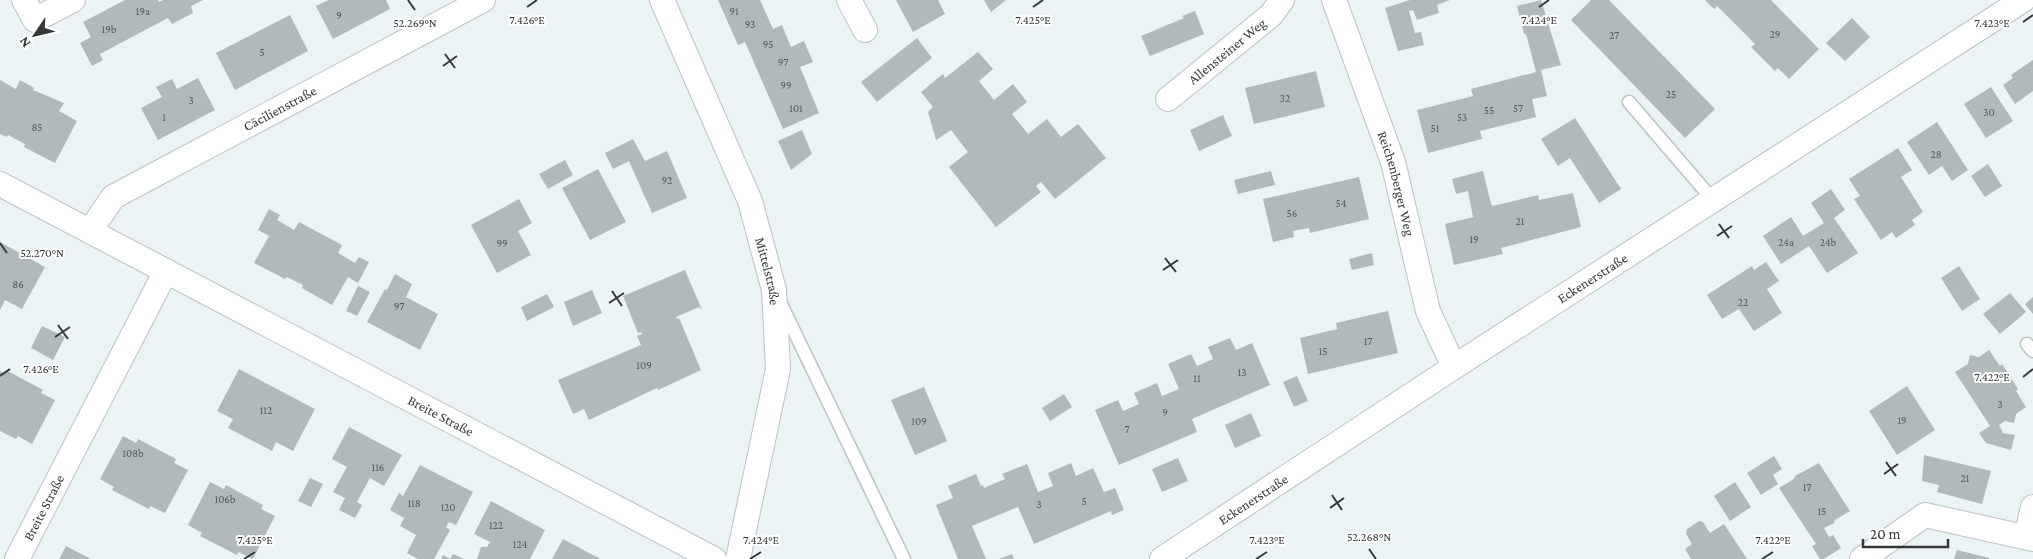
<svg xmlns="http://www.w3.org/2000/svg" width="2033" height="559" viewBox="0 0 2033 559" font-family="'Crimson Pro',serif">
	<rect width="100%" height="100%" fill="#ecf3f4"/>
	<path fill="#b2b9ba" d="M125,0H158L159,2L163,0H203L191,6L193,13L172,24L168,18L100,54L103,60L92,66L80,43L91,37L83,22Z
		M329,0H386L390,9L333,39L316,6Z
		M718,0H760L773,29L782,25L791,47L804,41L813,62L800,67L819,113L783,129L745,42L738,45Z
		M896,0H938L945,14L913,32Z
		M984,0H1006L991,12Z
		M1410,0H1450L1437,5L1439,13L1417,20L1413,10L1409,11L1415,33L1421,32L1424,45L1398,51L1385,8Z
		M1541,0L1561,65L1541,70L1547,96L1532,99L1536,117L1480,131L1482,139L1428,153L1417,110L1473,96L1471,89L1536,72L1526,34H1524L1517,6Z
		M1591,0H1609L1715,109L1685,138L1571,20Z
		M1705,0H1771L1819,49L1789,79L1778,68L1775,71L1751,47L1755,44L1717,6L1714,9Z
		M1195,11L1204,34L1150,56L1141,36L1184,18L1182,16Z
		M290,15L308,51L235,90L216,53Z
		M1852,18L1870,37L1845,61L1826,43Z
		M917,38L932,58L877,102L861,82Z
		M978,52L993,69L979,81L994,100L1013,84L1027,102L1012,114L1028,134L1047,119L1061,137L1078,124L1106,158L1055,199L1041,182L1036,186L1041,192L996,227L949,167L968,152L951,130L936,140L928,112L933,107L921,92L943,74L945,78Z
		M2033,60V91L2015,104L2003,85L2013,78L2011,75Z
		M1316,71L1325,107L1254,124L1245,88Z
		M198,78L215,110L158,140L141,108L162,97L156,87L172,79L177,89Z
		M0,80L16,89L20,80L34,88L33,90L64,103L59,111L77,121L55,163L24,147L25,144L8,135L7,137L0,134Z
		M1991,87L2013,121L1986,138L1964,104Z
		M1223,115L1232,136L1199,151L1190,130Z
		M1575,118L1621,189L1599,203L1570,158L1558,166L1541,139Z
		M1937,122L1968,170L1952,181L1942,166L1929,175L1907,142Z
		M802,130L812,154L791,170L778,141Z
		M633,139L645,161L667,151L687,198L652,213L629,161L613,169L605,153Z
		M1898,148L1912,170L1901,177L1923,212L1912,220L1915,225L1896,238L1892,232L1881,240L1854,199L1860,196L1849,179Z
		M565,160L573,175L548,189L539,174Z
		M1988,164L2002,186L1985,197L1971,176Z
		M598,169L626,222L590,240L562,188Z
		M1271,171L1275,185L1238,194L1234,180Z
		M1483,171L1491,204L1493,206L1538,195L1539,200L1573,193L1581,227L1501,248L1503,254L1454,265L1445,224L1473,217L1468,191L1456,194L1452,179Z
		M1359,177L1369,219L1310,233L1309,228L1293,231L1294,237L1273,242L1263,199Z
		M1831,189L1845,210L1834,218L1858,253L1827,273L1809,246L1781,264L1763,236L1791,217L1803,236L1824,223L1811,203Z
		M519,199L532,223L518,231L531,255L497,273L471,225Z
		M269,209L280,215L277,220L294,230L299,222L342,245L338,253L355,263L359,257L369,262L358,283L348,277L332,305L302,288L303,285L287,277L285,279L254,263L269,236L258,230Z
		M0,242L45,267L22,309L5,300L0,310Z
		M1372,253L1374,265L1352,270L1349,259Z
		M1766,262L1779,281L1767,289L1782,313L1754,331L1739,309L1722,319L1707,295L1752,266L1754,270Z
		M1959,266L1980,299L1962,311L1941,278Z
		M685,270L702,310L699,307L676,317L677,319L679,318L701,370L658,390L657,388L589,420L584,409L573,414L558,380L641,345L637,336L642,334L641,332L638,333L623,296Z
		M395,274L412,284L406,297L438,314L420,350L367,322L385,289L387,290Z
		M358,286L370,292L357,316L346,311Z
		M592,290L602,313L573,326L564,302Z
		M2010,293L2026,312L2000,334L1983,314Z
		M547,294L554,307L527,321L521,307Z
		M2033,297V314L2025,304Z
		M1388,311L1398,353L1308,374L1300,338L1337,329L1336,323Z
		M42,326L65,337L53,360L31,348Z
		M1230,338L1236,350L1252,343L1270,385L1192,419L1197,432L1119,465L1095,410L1118,400L1123,411L1139,404L1134,393L1157,383L1162,396L1179,389L1168,364L1191,354L1197,366L1213,359L1208,347Z
		M1989,350L2000,366L2002,364L2018,389L2016,391L2026,407L2016,414L2014,423L2005,421L1999,425L2003,433L2015,435L2011,450L1986,443L1979,433L1990,426L1955,372L1968,364L1970,355L1979,357Z
		M239,369L315,409L293,451L276,442L272,451L228,428L233,419L217,411Z
		M6,370L43,390L41,393L55,400L32,444L18,436L16,439L0,431V371L4,373Z
		M1297,376L1308,401L1294,407L1283,382Z
		M1907,386L1935,430L1897,455L1869,411Z
		M924,387L947,441L915,455L891,400Z
		M1064,394L1072,407L1050,421L1042,408Z
		M1251,413L1261,436L1235,448L1225,425Z
		M349,427L402,455L384,486L370,478L357,502L362,505L355,518L339,510L345,498L333,492L347,467L332,459Z
		M123,436L136,443L138,439L176,459L174,463L188,470L165,513L150,506L149,509L147,508L112,490L114,487L100,479Z
		M1924,455L1991,471L1982,504L1937,492L1939,485L1922,481Z
		M1774,456L1782,469L1773,475L1778,484L1761,495L1747,473Z
		M1178,458L1188,481L1162,492L1152,469Z
		M1071,463L1076,476L1093,468L1104,492L1115,488L1124,510L1112,515L1111,511L1034,544L1018,507L972,526L986,559H958L936,505L953,498L948,486L976,474L981,486L983,485L984,488L1005,479L1002,474L1027,464L1038,492L1053,486L1048,473Z
		M1819,463L1850,511L1835,520L1834,523L1824,528L1829,537L1833,535L1841,548L1824,559H1820L1812,546L1816,544L1779,488L1794,479L1795,476Z
		M420,465L473,492L456,525L449,522L446,527L450,530L434,559H418L407,553L416,535L400,526L404,518L390,510L399,493L403,496Z
		M310,478L323,484L311,507L298,501Z
		M210,482L224,489L226,485L263,505L261,509L275,516L253,559L238,552L237,555L200,536L202,533L188,525Z
		M1735,482L1751,507L1730,521L1714,496Z
		M491,501L545,530L530,559H477L481,547H487L490,542L474,534Z
		M1699,521L1703,522L1710,533L1724,524L1747,559H1691L1685,549L1692,544L1686,534L1687,529Z
		M563,539L589,553L601,559H552Z
		M66,546L91,559H59Z
		M1957,550L1989,558V559H1954Z
		M453,554L464,559H441L443,555L450,559Z
		M1012,554L1014,559H999Z"/>
	<g fill="none" stroke-linecap="round" stroke-linejoin="round">
		<g stroke="#bbc3c3" stroke-width="15">
			<path id="lane" d="M1629,102L1713,200
				M780,302L904,559
				M2027,344L2033,351"/>
		</g>
		<g stroke="#bbc3c3" stroke-width="26">
			<g id="street">
				<path d="M24,0L35,20L73,0"/>
				<path id="s1" d="M662,0L750,201L774,290L778,369L738,559"/>
				<path d="M849,0L865,30"/>
				<path id="s2" d="M1334,0L1393,162L1428,311L1454,367"/>
				<path id="s3" d="M1168,99L1271,15L1282,0"/>
				<path id="s4" d="M0,184L714,559"/>
				<path id="s5" d="M90,231L113,197L483,0"/>
				<path d="M2026,537L2033,507"/>
				<path id="s6" d="M17,559L166,271"/>
				<path id="s7" d="M1162,559L1454,367L2023,0"/>
				<path d="M1862,559L1925,515L2033,539"/>
			</g>
		</g>
		<use href="#lane" stroke="#fff" stroke-width="12"/>
		<use href="#street" stroke="#fff" stroke-width="24"/>
	</g>
	<path fill="none" stroke="#353838" stroke-width="2" d="M408,0L415,10M527,7L537,0M1033,7L1043,0M1539,7L1549,0M2023,22L2033,15M445,54L455,68M443,66L457,56M1719,224L1729,238M1717,236L1732,226M0,243L7,253M1165,258L1176,272M1163,270L1178,260M612,291L622,306M609,303L624,293M58,325L68,339M55,337L70,327M0,376L10,369M2023,377L2033,369M1886,462L1896,476M1884,474L1898,464M1332,495L1342,510M1330,508L1344,498M1369,549L1376,559M244,559L255,552M750,559L761,552M1256,559L1267,552M1762,559L1773,552"/>
	<g text-anchor="middle" stroke-width="4" stroke-linejoin="round" paint-order="stroke">
		<g font-size="11" fill="#545858">
			<text x="143" y="15">19a</text>
			<text x="734" y="15">91</text>
			<text x="339" y="19">9</text>
			<text x="750" y="28">93</text>
			<text x="109" y="33">19b</text>
			<text x="1775" y="38">29</text>
			<text x="1614" y="39">27</text>
			<text x="768" y="48">95</text>
			<text x="262" y="56">5</text>
			<text x="783" y="66">97</text>
			<text x="786" y="89">99</text>
			<text x="1671" y="98">25</text>
			<text x="1285" y="102">32</text>
			<text x="191" y="104">3</text>
			<text x="796" y="112">101</text>
			<text x="1518" y="112">57</text>
			<text x="1489" y="114">55</text>
			<text x="1989" y="116">30</text>
			<text x="164" y="121">1</text>
			<text x="1462" y="121">53</text>
			<text x="37" y="131">85</text>
			<text x="1435" y="132">51</text>
			<text x="1936" y="158">28</text>
			<text x="667" y="184">92</text>
			<text x="1341" y="207">54</text>
			<text x="1292" y="217">56</text>
			<text x="1520" y="225">21</text>
			<text x="1474" y="243">19</text>
			<text x="1786" y="246">24a</text>
			<text x="1828" y="246">24b</text>
			<text x="502" y="247">99</text>
			<text x="18" y="288">86</text>
			<text x="1743" y="306">22</text>
			<text x="399" y="310">97</text>
			<text x="1368" y="345">17</text>
			<text x="1323" y="355">15</text>
			<text x="644" y="369">109</text>
			<text x="1242" y="376">13</text>
			<text x="1197" y="382">11</text>
			<text x="2000" y="408">3</text>
			<text x="266" y="414">112</text>
			<text x="1165" y="416">9</text>
			<text x="1902" y="424">19</text>
			<text x="919" y="425">109</text>
			<text x="1127" y="433">7</text>
			<text x="133" y="457">108b</text>
			<text x="378" y="471">116</text>
			<text x="1965" y="482">21</text>
			<text x="1807" y="491">17</text>
			<text x="225" y="503">106b</text>
			<text x="1084" y="505">5</text>
			<text x="414" y="507">118</text>
			<text x="1039" y="508">3</text>
			<text x="448" y="511">120</text>
			<text x="1822" y="515">15</text>
			<text x="496" y="529">122</text>
			<text x="520" y="548">124</text>
		</g>
		<g font-size="14" fill="#353838" stroke="#fff">
			<text dy="5" stroke="none"><textPath href="#s3" startOffset="76">Allensteiner Weg</textPath></text>
			<text dy="5" stroke="none"><textPath href="#s5" startOffset="230">Cäcilienstraße</textPath></text>
			<text dy="5" stroke="none"><textPath href="#s2" startOffset="194">Reichenberger Weg</textPath></text>
			<text dy="5" stroke="none"><textPath href="#s1" startOffset="292">Mittelstraße</textPath></text>
			<text dy="5" stroke="none"><textPath href="#s7" startOffset="514">Eckenerstraße</textPath></text>
			<text dy="5" stroke="none"><textPath href="#s4" startOffset="498">Breite Straße</textPath></text>
			<text dy="5" stroke="none"><textPath href="#s7" startOffset="109">Eckenerstraße</textPath></text>
			<text dy="5" stroke="none"><textPath href="#s6" startOffset="58">Breite Straße</textPath></text>
		</g>
	</g>
	<g font-size="12" text-anchor="middle" fill="#353838" stroke="#fff" stroke-width="4" stroke-linejoin="round" paint-order="stroke">
		<text x="527" y="24">7.426°E</text>
		<text x="1033" y="24">7.425°E</text>
		<text x="1539" y="24">7.424°E</text>
		<text x="1992" y="27">7.423°E</text>
		<text x="415" y="27">52.269°N</text>
		<text x="42" y="257">52.270°N</text>
		<text x="41" y="373">7.426°E</text>
		<text x="1992" y="381">7.422°E</text>
		<text x="1369" y="541">52.268°N</text>
		<text x="255" y="544">7.425°E</text>
		<text x="761" y="544">7.424°E</text>
		<text x="1267" y="544">7.423°E</text>
		<text x="1773" y="544">7.422°E</text>
	</g>
	<g transform="translate(35 35) rotate(235)" stroke="#ffffff" stroke-width="4" paint-order="stroke">
	<path d="M0-4L9 19L0 12L-9 19Z" fill="#353838"/>
	<text y="-8" font-size="14" font-weight="bold" text-anchor="middle" fill="#353838">N</text>
	</g>
	<path d="M1863 539v8h85v-8" fill="none" stroke="#353838" stroke-width="2.5"/>
	<text x="1870" y="539" font-size="15" fill="#353838" stroke="#ffffff" stroke-width="4" paint-order="stroke">20 m</text>
</svg>
